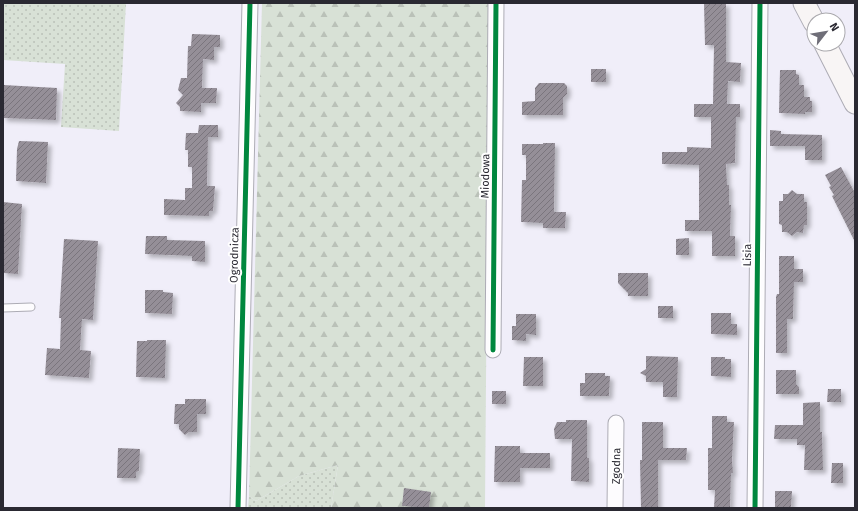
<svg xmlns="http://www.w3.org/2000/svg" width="858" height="511" viewBox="0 0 858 511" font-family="'Fira Sans',sans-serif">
	<defs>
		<pattern id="green-dots" width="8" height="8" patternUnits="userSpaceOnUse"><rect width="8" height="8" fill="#d8e1d6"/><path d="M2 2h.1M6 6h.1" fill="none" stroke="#bac1b8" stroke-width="1.8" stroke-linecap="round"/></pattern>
		<pattern id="forest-firs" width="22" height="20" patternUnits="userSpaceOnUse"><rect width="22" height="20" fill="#d8e1d6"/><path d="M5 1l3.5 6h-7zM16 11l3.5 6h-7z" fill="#bac1b8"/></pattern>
		<pattern id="building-hatch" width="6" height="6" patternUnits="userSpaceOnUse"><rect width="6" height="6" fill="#958f98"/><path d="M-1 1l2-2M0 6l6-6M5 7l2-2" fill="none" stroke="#7a757d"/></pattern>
		<filter id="shadow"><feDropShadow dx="3.5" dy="3.5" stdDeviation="2" flood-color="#0004"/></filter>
	</defs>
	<rect width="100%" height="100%" fill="#f0eef9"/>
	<path fill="url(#green-dots)" d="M3,3H126L119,131L61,127L65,64L3,60Z
		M338,465L331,508H248L249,496L256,501L299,476Z"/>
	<path fill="url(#forest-firs)" d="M262,3H489L485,508H331L338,465L299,476L256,501L249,496Z"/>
	<path fill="url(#building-hatch)" filter="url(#shadow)" d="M704,3H726V62L741,63L740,82L728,81L727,104H740V117H736L735,163L726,164L727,185H729V205H731L730,236H735V256H712V231H685V220H699V165L662,164V152H687V147L711,148V117H694V104H713L714,45H705Z
		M192,34L220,35V47H214V60L203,59L202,88H217L216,103H201V112L180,111V107L176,103L183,95L178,90L181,78H187L188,46H191Z
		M591,69H606V82H591Z
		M780,70H796V74L799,75V85H804V97H810V101H812V112H805V114L779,113Z
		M539,83H564L567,86V94L563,98V115H522V102L535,101V88Z
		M3,85L57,88L56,120L3,118Z
		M199,125H218V137H208L207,186H215L213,211H209V216L164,215V199L185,200V188H192V167H188V150H185L186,133H198Z
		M770,130L781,131V134L822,135V160H805V146H770Z
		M19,141L48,142L46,183L16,181L17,149Z
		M543,143H555L554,212H566L565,228H543V223L521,222L522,180H526V155H522V144H543Z
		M841,167L855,193V242L832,196L834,195L829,187L831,186L825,175Z
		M792,190L797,194H804V202H807V225H804L803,233L797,232L792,236L787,232H782V225L779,224V201H783V194H788Z
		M3,202L22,204L18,274L3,273Z
		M146,236H167V240L205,241V262L192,261V256L145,254Z
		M689,238V255H676V239Z
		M64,239L98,241L93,320L82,319L80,350L91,351L89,378L45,375L47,348L60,349L61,318H59Z
		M779,256H794V269H803V282H794L793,319H787V353H776V297L777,294H779Z
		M618,273H648V296H628V293L618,283Z
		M145,290H163V292L173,293L172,314L145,313Z
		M658,306H673V318H658Z
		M711,313H731V324H737V335L711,334Z
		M516,314H536V335L526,334V341L512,340V326H516Z
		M147,340H166L165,378L136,377L137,341H147Z
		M646,356L678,357L677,397H663V382H646V376L640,373L646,369Z
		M524,357H543V386H523Z
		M711,357H725V359H731V377L711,376Z
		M776,370H796V384L799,387V394H776Z
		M585,373H605V376H610L609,396H580V383H585Z
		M828,389H841V402H827Z
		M492,391H506V404H492Z
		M185,399H206V414H197V432H189L185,435L179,429V424H174V422L175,404H185Z
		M820,402V432H822L823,470H804L805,445H797V439H774L775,425H803V403Z
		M712,416H727V422H734L732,460L733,473H731L730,508H714L715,490H708V448H712Z
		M566,420H587V458H589V482L571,481L572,439H555L554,429L557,422H566Z
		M642,422H663V448H687L686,460H658V508H641L640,460H642Z
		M495,446H520V453H550V468H520V482H494Z
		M118,448L140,449L139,471L136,472V478H117Z
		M832,463H843V483H831Z
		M404,488L431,492L429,508L402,506Z
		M775,491H792L791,508H775Z"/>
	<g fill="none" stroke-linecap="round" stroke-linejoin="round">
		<g stroke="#adacb5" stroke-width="9">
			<path id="lane" d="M3,308L31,307"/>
		</g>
		<g stroke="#adacb5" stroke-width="17">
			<path id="street" d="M493,350L496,3
				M238,508L250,3
				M615,508L616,423
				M755,508L760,3"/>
		</g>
		<g stroke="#adacb5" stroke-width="23">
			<path id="secondary" d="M804,3L814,22
				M825,44L855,103"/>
		</g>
		<use href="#lane" stroke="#fdfcfe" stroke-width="7"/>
		<use href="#street" stroke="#fdfcfe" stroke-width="15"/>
		<use href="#secondary" stroke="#f8f5f5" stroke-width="21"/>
		<g stroke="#fff" stroke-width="8">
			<path id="cycleway" d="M493,350L496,3
				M238,508L250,3
				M755,508L760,3"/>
		</g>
		<use href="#cycleway" stroke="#00873e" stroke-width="5"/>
	</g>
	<g text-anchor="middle" stroke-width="4" stroke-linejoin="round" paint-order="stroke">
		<g font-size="11" fill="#2a2932" stroke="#fff">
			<text transform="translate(485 176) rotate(-89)" y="4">Miodowa</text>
			<text transform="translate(234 255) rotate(-89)" y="4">Ogrodnicza</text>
			<text transform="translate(747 255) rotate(-89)" y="4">Lisia</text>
			<text transform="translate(616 466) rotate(-89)" y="4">Zgodna</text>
		</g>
	</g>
	<rect width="858" height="511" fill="none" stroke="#2a2932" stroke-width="8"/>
	<g transform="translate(826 32) rotate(59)"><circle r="19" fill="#ffffff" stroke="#aaa9ad"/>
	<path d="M0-3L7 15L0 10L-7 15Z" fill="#6f6e78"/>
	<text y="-6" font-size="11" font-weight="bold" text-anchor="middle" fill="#2a2932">N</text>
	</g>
</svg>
